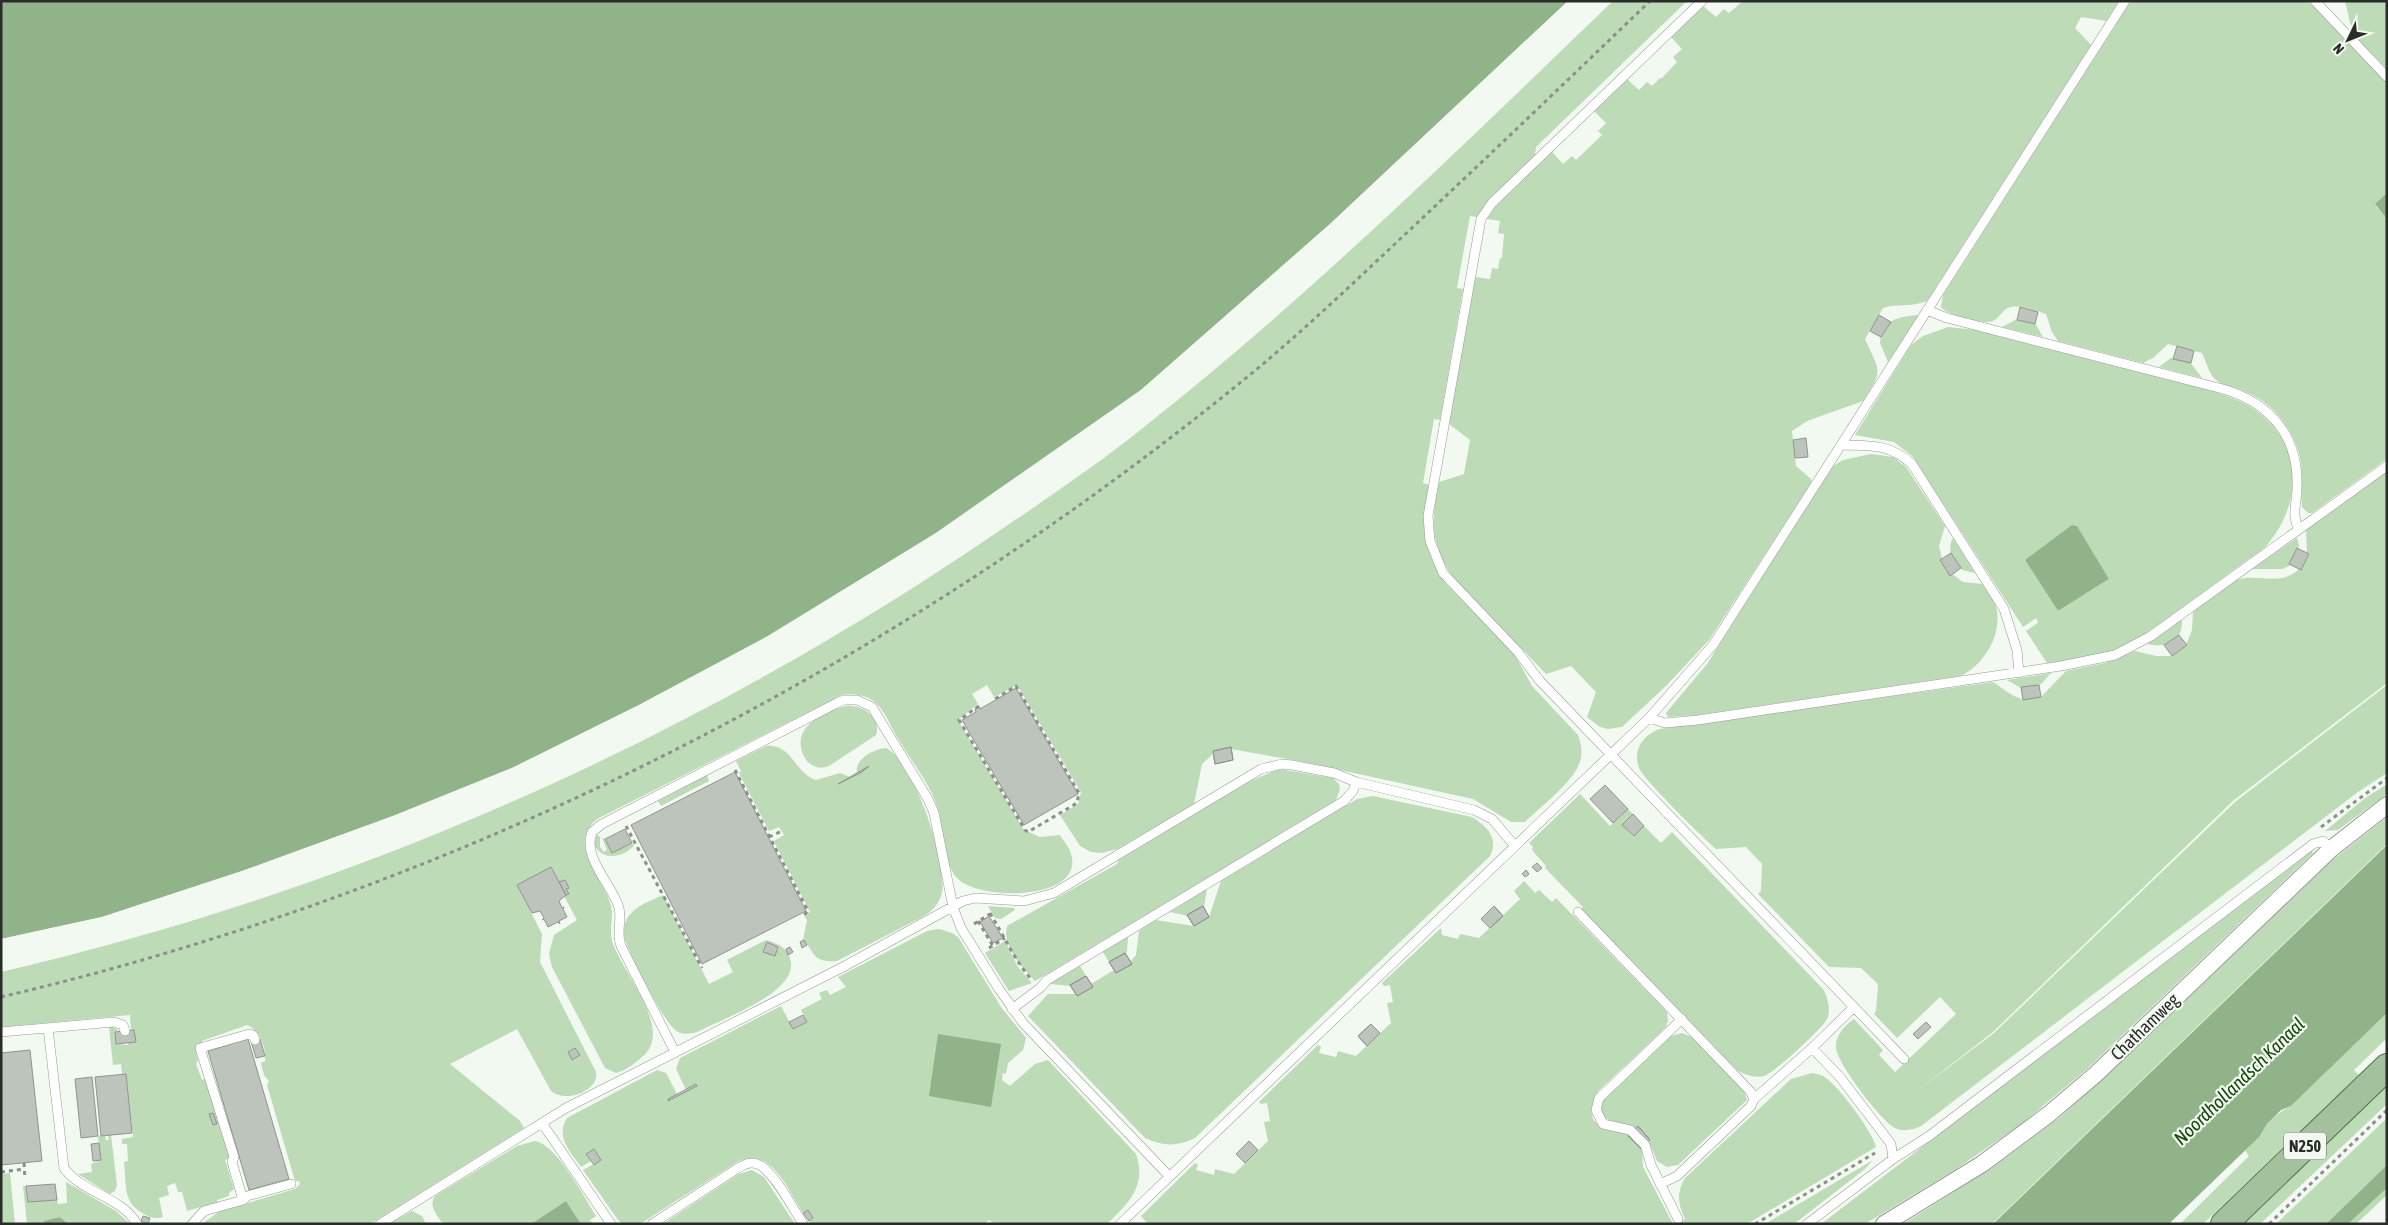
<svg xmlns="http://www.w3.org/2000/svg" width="2388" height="1225" viewBox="0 0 2388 1225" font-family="'Asap Condensed',sans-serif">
	<rect width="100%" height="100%" fill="#f2f9f0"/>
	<path fill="#bcdbb6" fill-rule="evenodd" d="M1613,1H1687L1536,147L1535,155L1492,197L1477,217L1470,216L1457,288L1463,289L1440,420L1434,419L1423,483L1429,485C1422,526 1422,547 1445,583L1515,655L1532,686L1578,735C1581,744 1583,752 1580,761C1575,781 1540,807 1525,822H1511L1473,799L1299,761L1231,749L1230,747L1212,751L1213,754L1202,764L1194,804L1117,849L1102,853L1091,852L1080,846L1060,815L1078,804L1081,792L1017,685L994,697L987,685L972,694L978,704L958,720L1024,830L1040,837L1060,835C1063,840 1068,846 1070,851C1090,901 979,902 957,878C942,861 944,830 938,809C931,785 912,762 899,740C892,729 886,713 877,704C867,695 855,693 842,695L599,818C564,842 604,878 611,906C614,919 608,932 613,944C623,971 662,1017 651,1045C648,1053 642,1057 636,1062C631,1066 624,1071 616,1073L605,1068L552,967L549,954L554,935L577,920L564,896L568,894L566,889L569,888L565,880L559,882L517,885L542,934L540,962L596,1072C600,1090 566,1104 551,1091L517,1029L450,1064L520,1121L524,1128L370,1224H202L220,1211L295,1189L300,1184L299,1181H295L267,1085L269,1081L264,1075L261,1063L265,1061C267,1049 259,1029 247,1025L202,1041V1043L197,1045L196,1054L198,1060L196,1064L202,1080L208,1078L231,1158L225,1160L234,1189L229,1193V1196L217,1200L218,1202L187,1211L182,1192H178L175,1183L167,1186L169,1195L159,1198L163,1217C155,1219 151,1218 144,1214C122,1202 127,1186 124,1162L128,1161L127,1144H122V1139L133,1137L126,1074H122L121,1064L113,1065L109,1027H113L118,1030L115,1032L116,1044L128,1045V1043L135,1042L134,1030H131L130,1015L1,1027V972C356,890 696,738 996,533C1046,499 1097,465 1144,427C1310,296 1461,147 1613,1Z
		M1743,1H2119L2106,21L2081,17L2075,28L2091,45L1927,301C1910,308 1897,303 1883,308L1865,339C1880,373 1884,369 1863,401L1807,421L1792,431L1796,466L1811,479V483L1709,640L1667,685L1622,727L1608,729L1600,727L1587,717L1596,692L1571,666L1546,674L1452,576C1430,543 1431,520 1439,482L1464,474L1470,440L1449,424L1475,277L1490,279L1492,268L1498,269L1500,258H1502L1504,234L1498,233L1500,221L1487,219L1495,207L1552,152L1563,164L1572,156L1576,160L1602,135L1598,131L1606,123L1594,111L1627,79L1639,90L1647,82L1652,86L1660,78L1661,79L1677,62L1673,57L1682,49L1671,37L1703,6L1716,17L1724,9L1729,13Z
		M2131,1H2308L2387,83V193L2375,205L2387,219V459L2312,513H2308L2302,507C2300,489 2304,471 2299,453C2291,426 2271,401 2244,391C2235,387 2223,386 2216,380C2207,371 2207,362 2202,353L2168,344L2153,358L2143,363L2058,341L2052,332L2046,314C2036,311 2021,305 2011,307C2003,308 2001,317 1993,321C1983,325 1947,315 1941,307L1943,295Z
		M2345,1H2387V69L2353,35Z
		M1919,315L1888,362L1880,343C1882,318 1899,317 1919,315Z
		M2017,319L2035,323L2043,337L2002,327Z
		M1948,327L1975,330L2212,391C2246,401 2272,415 2287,449C2301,482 2289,519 2267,545C2262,551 2253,556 2246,561C2229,574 2211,586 2194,599C2170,616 2147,635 2121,647C2097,657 2072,660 2047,663L2026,631L2038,623L2036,618L2023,627L1913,457L1894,442L1855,435L1911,345L1923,336ZM2076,525L2109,579L2058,611L2025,560Z
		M2171,358L2190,362L2202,378L2159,367Z
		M1871,454L1893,457L1906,467L1945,526L1939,546L1942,559L1940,561L1950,575L1952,574L1963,582L1983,584C1986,590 1991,595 1994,601C2006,628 1986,665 1960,676L1697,715L1668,717L1666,713L1707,664L1833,466L1843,460Z
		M2387,471V683L2234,800L1993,1032L1913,1094L1994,1033L2235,802L2387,685V773L2358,792L1921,1126C1913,1130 1903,1132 1895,1128C1881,1121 1837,1063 1836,1048C1835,1036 1844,1026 1854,1019L1883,1050L1879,1055L1895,1072L1956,1014L1940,997L1897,1038L1874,1014L1876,1011L1878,985L1876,982L1861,968L1829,967L1758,894L1761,891L1762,864L1746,847L1716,849C1702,837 1644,780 1639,768C1632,750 1644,734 1660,729L1993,682L2012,695L2023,700L2041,697L2066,671L2105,663L2135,651L2156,656H2172L2186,645L2192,630L2193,612L2197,608C2207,601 2227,583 2239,579C2259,574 2282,586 2299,569L2301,570L2309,554L2307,553L2306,530Z
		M1953,538L1975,573L1962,570C1953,561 1946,550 1953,538Z
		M2297,538L2299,546L2289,566L2282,569H2252Z
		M2182,619C2183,643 2167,648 2147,644Z
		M2051,673L2040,685L2021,688L2007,680Z
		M846,706C862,704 882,718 876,735L829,766C807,775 793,745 805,729C813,718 833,709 846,706Z
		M766,746C792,743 794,773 816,780L840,773L850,777L857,773C854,759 874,749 886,748C914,761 947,862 942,892C940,902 933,911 924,916L837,961C811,963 815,951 803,940L807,920L804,915L810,912L774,841L784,835L779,827L769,831L739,773L741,771L736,761Z
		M1279,769L1333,778L1339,784L1340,789L1336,800L1035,981C1022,968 1002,946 1007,926L1117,864L1119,860L1250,781Z
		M707,775L709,781L661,806L658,801Z
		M2387,784V794L2338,830L2325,831L2364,799Z
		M1580,794L1610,826L1628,809L1633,814L1622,825L1633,836L1644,826L1661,843L1672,832L1823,989C1828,998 1831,1010 1827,1019C1822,1029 1774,1073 1764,1076C1755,1078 1746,1075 1738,1071L1581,909L1583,907L1545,868L1546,866L1532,850L1533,847L1529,843Z
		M1373,796L1472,817C1487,827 1499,837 1490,856L1195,1138C1177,1147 1162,1146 1145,1138L1028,1016L1048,994H1075L1076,997L1093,987L1091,984L1114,970L1117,973L1132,964L1131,961L1136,955L1139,931L1156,920L1194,926L1209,917L1221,881L1357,799Z
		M2387,817V844L1992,1224H1903L1992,1168L2059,1118L2145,1040L2330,862Z
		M597,834L600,837V847L604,852L607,850L602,838L605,839L612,853L633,843L634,846C623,857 604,862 594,845Z
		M2311,850L2313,853L2087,1069L2020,1125L1956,1169L1865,1224H1821Z
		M1524,881L1535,893L1539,890L1552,902L1556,898L1667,1012L1668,1021L1666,1027L1598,1091L1591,1109L1593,1119L1602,1129L1629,1134L1642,1149L1643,1167L1673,1224H1148L1141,1216L1195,1163L1198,1165L1196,1170L1214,1175L1215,1169L1234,1174L1268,1141L1264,1122L1270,1121L1267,1103L1261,1104L1259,1102L1318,1045L1321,1047L1319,1053L1336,1057L1338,1051L1356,1056L1391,1023L1387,1003L1393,1002L1390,985L1384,986L1382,983L1441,928L1442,935L1458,939L1460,934L1479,938L1520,899L1514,891Z
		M1207,889L1204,907L1188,916L1170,912Z
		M663,895L709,984L733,972L727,960L766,940C779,944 789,948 791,963C794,994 722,1019 697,1032C689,1034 681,1035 675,1030C663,1020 627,951 624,936C624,931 624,925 626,921C632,907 650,901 663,895Z
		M988,906L1014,908L1015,910L1001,919L995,918Z
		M939,929L952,933L958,937L1001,1007L1026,1038L1023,1050L1008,1063L1006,1074L1003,1073L1002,1080L1010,1086L1035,1064L1048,1060L1136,1154C1147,1187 1128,1203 1107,1224H994L989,1220L985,1224H811L809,1221L813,1218L808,1210L803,1213C788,1190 770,1144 737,1162L640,1224H622L618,1220L583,1170L601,1160L594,1149L586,1154L591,1161L581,1167C570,1151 555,1137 567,1118L657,1070L666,1073L677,1094L686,1090L676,1069L680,1058L781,1006L793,1029L807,1022L801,1010L822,999L819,993L827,990L830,995L846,987L838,977L927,931Z
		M1128,937L1127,952L1109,962L1103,952Z
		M1005,941L1018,967L1032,983L1009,991L985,953Z
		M1080,966L1086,976L1071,986L1050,984Z
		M2387,1013V1038L2354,1070L2359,1075L2203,1224H2180L2249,1156L2245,1151C2260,1136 2270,1115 2291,1106Z
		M1682,1033L1692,1037L1744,1091L1747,1100L1678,1165L1667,1167L1657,1161L1649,1142L1650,1140L1638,1127L1636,1128C1621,1121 1595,1125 1603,1101L1671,1036Z
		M1812,1073C1817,1074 1822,1075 1826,1078C1840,1088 1872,1131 1876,1147L1747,1224H1677L1685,1219C1678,1204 1676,1193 1685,1178L1791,1079Z
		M2387,1086V1104L2260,1224H2244Z
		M2387,1118V1165L2326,1224H2276Z
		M108,1135H111L117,1185L115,1191L110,1194L78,1174L92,1172L91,1164L101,1160L98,1136H105L106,1140H109Z
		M535,1141C557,1145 584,1197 596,1216L590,1220L593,1224H581L566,1201L531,1224H443C437,1215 428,1206 435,1196L517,1146Z
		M1873,1160L1865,1169L1794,1224H1765Z
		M752,1170L764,1177L795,1224H663L739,1174Z
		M10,1173L15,1224H1V1174Z
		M66,1182L116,1211L130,1224H68L60,1217L45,1221L44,1224H27L23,1186H26L28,1202L57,1200L58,1204L67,1203Z
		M2387,1188V1195L2356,1224H2348Z
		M412,1211L422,1216L426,1224H389Z"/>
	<path fill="#91b38a" d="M1,1H1568L1330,224L1141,390L936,533L768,636L639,705L512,768L393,816L242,871L102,917L1,939Z
		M2387,193V219L2375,204Z
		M2072,525L2077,526L2109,579L2058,611L2025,560Z
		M2387,845V1013L2291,1106L2281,1110L2267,1124L2259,1137L2169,1224H1993Z
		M938,1034L1001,1044L991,1107L929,1096Z
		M2387,1165V1188L2348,1224H2326Z
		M566,1201L581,1224H531Z
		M60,1217L68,1224H44V1221Z"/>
	<path fill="#f2f9f0" d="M1568,1H1571L1565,8L1332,225L1142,392L937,535L770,639L640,707L513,770L394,818L243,874L102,919L1,941V939L102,917L242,871L393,816L512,768L639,705L768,636L936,533L1141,390L1330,224Z
		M2245,1151L2247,1153L2173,1224H2169Z"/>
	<path fill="#bdc4bb" stroke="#8f958d" d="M2020,307L2038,312L2035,324L2017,320Z
		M1879,315L1891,322L1881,337L1870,331Z
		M2177,346L2194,351L2191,363L2173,359Z
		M1806,438L1808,457L1795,458L1793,440Z
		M2297,548L2309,554L2301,570L2289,564Z
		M1951,553L1961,568L1950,576L1940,560Z
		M2179,635L2187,645L2172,656L2164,645Z
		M2039,685L2041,697L2023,700L2021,687Z
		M1016,688L1078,794L1024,825L962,720L976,712L975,709L979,707L980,709Z
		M1231,747L1233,760L1215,764L1213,751Z
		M1231,747L1233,760L1215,764L1213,751Z
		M869,766L862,772L838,784L850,777Z
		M735,772L806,911L702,964L631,825Z
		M1605,785L1628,809L1613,823L1590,799Z
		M1633,814L1644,826L1634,836L1622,825Z
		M625,829L632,843L612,853L605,839Z
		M1537,863L1542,868L1537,872L1532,867Z
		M551,867L566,895L559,901L562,908L564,907L563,909L567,917L559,921L560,924L558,922L548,927L544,919L542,920L544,918L540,911L532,913L517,885Z
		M1526,870L1529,874L1525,877L1522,874Z
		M565,880L569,888L566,889L569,894L566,895L559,882Z
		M1203,906L1209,917L1194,926L1187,915Z
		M1203,906L1209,917L1194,926L1187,915Z
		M1494,906L1503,916L1490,928L1481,919Z
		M1494,906L1503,916L1490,928L1481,919Z
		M989,916L1003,938L993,943L980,922Z
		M804,940L807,945L802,948L800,942Z
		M767,942L778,947L775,956L763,952Z
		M790,947L793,952L788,955L786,949Z
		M1125,953L1132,964L1116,973L1109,962Z
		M1125,953L1132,964L1116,973L1109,962Z
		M1086,976L1093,987L1077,996L1070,985Z
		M1086,976L1093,987L1077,996L1070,985Z
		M803,1015L807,1022L793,1029L789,1022Z
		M1926,1022L1931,1027L1918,1039L1913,1034Z
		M1371,1024L1380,1033L1367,1046L1358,1036Z
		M1371,1024L1380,1033L1367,1046L1358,1036Z
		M134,1030L136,1042L116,1044L115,1032Z
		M248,1039L289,1179L249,1190L208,1051Z
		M260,1039L265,1056L256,1058L251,1041Z
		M575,1048L580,1055L572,1060L568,1052Z
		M30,1050L42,1161L1,1165V1053Z
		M126,1074L132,1133L101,1136L95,1077Z
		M92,1077L98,1136L81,1138L75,1079Z
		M696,1084L697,1086L668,1101V1099Z
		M213,1113L217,1124L213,1125L209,1114Z
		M1638,1126L1650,1140L1641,1149L1628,1136Z
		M1638,1126L1650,1140L1641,1149L1628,1135Z
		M1249,1141L1258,1150L1245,1163L1236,1154Z
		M1249,1141L1258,1150L1245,1163L1236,1154Z
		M99,1143L101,1160L93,1161L91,1144Z
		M594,1149L601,1160L594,1165L586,1154Z
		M55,1184L57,1200L28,1202L26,1186Z
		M808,1210L813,1218L809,1221L803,1213Z
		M143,1216L150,1218L148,1224L141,1221Z"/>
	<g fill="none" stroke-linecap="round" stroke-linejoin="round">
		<g stroke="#949b93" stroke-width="10">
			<path id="service" d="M1702,1L1492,203L1481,219L1428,516L1430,541L1443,573L1518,652L1540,681L1904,1059
				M2315,1L2387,77
				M1927,310L1947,318L2223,389C2271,403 2299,437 2297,488C2297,502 2291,516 2299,529
				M1841,445C1871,446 1888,443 1912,464L2004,609L2017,650L2019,673
				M1649,718L1665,723L1698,720L2061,666L2115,655L2151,636L2387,466
				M1578,912L1750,1091L1754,1099
				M1012,1009L1040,988L1047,980L1344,801L1353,791L1356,782
				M48,1028L64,1168C82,1193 122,1197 137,1224
				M1,1032L114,1022L123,1025L125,1031
				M1812,1048L1840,1077L1891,1144L1893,1159
				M675,1052L621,946C616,933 622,921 619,908C612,884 582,858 592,832L602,824L837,703L844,700H857L872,707L928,799L934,813L953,907L961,928L999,989L1023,1023L1169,1176
				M542,1123L611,1224
				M1660,1184L1677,1176L1751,1106L1754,1099L1812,1048L1854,1007
				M243,1200L247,1196L291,1184
				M1678,1219L1651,1165L1645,1145L1630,1130L1603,1124L1596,1110L1599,1098L1682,1019
				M192,1224L204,1211L243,1200L232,1162L234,1157L200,1048L249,1034L253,1035L255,1040
				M380,1224L566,1108L843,967L963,901L975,898L1024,901L1054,893L1261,769L1282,764L1292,765L1334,773L1356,782L1474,810L1492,819L1514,845
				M652,1224L738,1168C744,1165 750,1161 757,1164C772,1168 794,1210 803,1224
				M1120,1224L1649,718L1713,645L2125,1
				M1807,1224L1893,1159L1929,1136L2313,844L2323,841L2331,849"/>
		</g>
		<g stroke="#949b93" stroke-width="18">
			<path id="minor" d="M1884,1224L1982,1164L2049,1114L2096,1074L2331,849L2387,805"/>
		</g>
		<g stroke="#52724b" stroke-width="28">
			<path id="primary" d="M2224,1224L2387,1067"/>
		</g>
		<path stroke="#8b908a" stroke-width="3" stroke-dasharray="4 4" stroke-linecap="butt" d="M979,706L959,720L1025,830L1028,832L1077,803L1079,793L1016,686L995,699
			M735,770L808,911L802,917
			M626,826L702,968
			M2321,827L2387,778
			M769,837L782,831
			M990,913C1004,936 1014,959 1031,979
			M978,921L993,946
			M974,924L990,914
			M989,948L1005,938
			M1,997C464,888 897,667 1263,364C1315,320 1365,272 1415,225C1494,151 1572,76 1650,1
			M24,1163L25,1179
			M1,1172L24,1169
			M1755,1224L1875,1153
			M2269,1224L2387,1110"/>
		<use href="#service" stroke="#fff" stroke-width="9"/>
		<use href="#minor" stroke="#fff" stroke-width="16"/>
		<use href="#primary" stroke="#a4c19e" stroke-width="26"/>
	</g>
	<g text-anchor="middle" stroke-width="4.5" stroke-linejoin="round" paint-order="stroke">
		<rect fill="#f2f9f0" stroke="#656a64" stroke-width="1" x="2284" y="1132.5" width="42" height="27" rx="4"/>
		<g font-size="16" font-weight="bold" fill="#292c28">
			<text x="2305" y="1152">N250</text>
		</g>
		<g font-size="18" fill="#292c28" stroke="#f2f9f0">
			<text transform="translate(2145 1027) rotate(-44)" y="6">Chathamweg</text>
		</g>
		<g font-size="19" font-style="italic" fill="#18450d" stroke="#f2f9f0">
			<text transform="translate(2239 1081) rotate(-44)" y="7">Noordhollandsch Kanaal</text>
		</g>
	</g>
	<rect width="2388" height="1225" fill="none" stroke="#292c28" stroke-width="5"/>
	<g transform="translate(2348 40) rotate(227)" stroke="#f2f9f0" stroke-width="4" paint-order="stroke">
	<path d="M0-4L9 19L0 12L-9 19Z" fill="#292c28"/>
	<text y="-8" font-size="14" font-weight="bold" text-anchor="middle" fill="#292c28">N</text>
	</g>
</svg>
